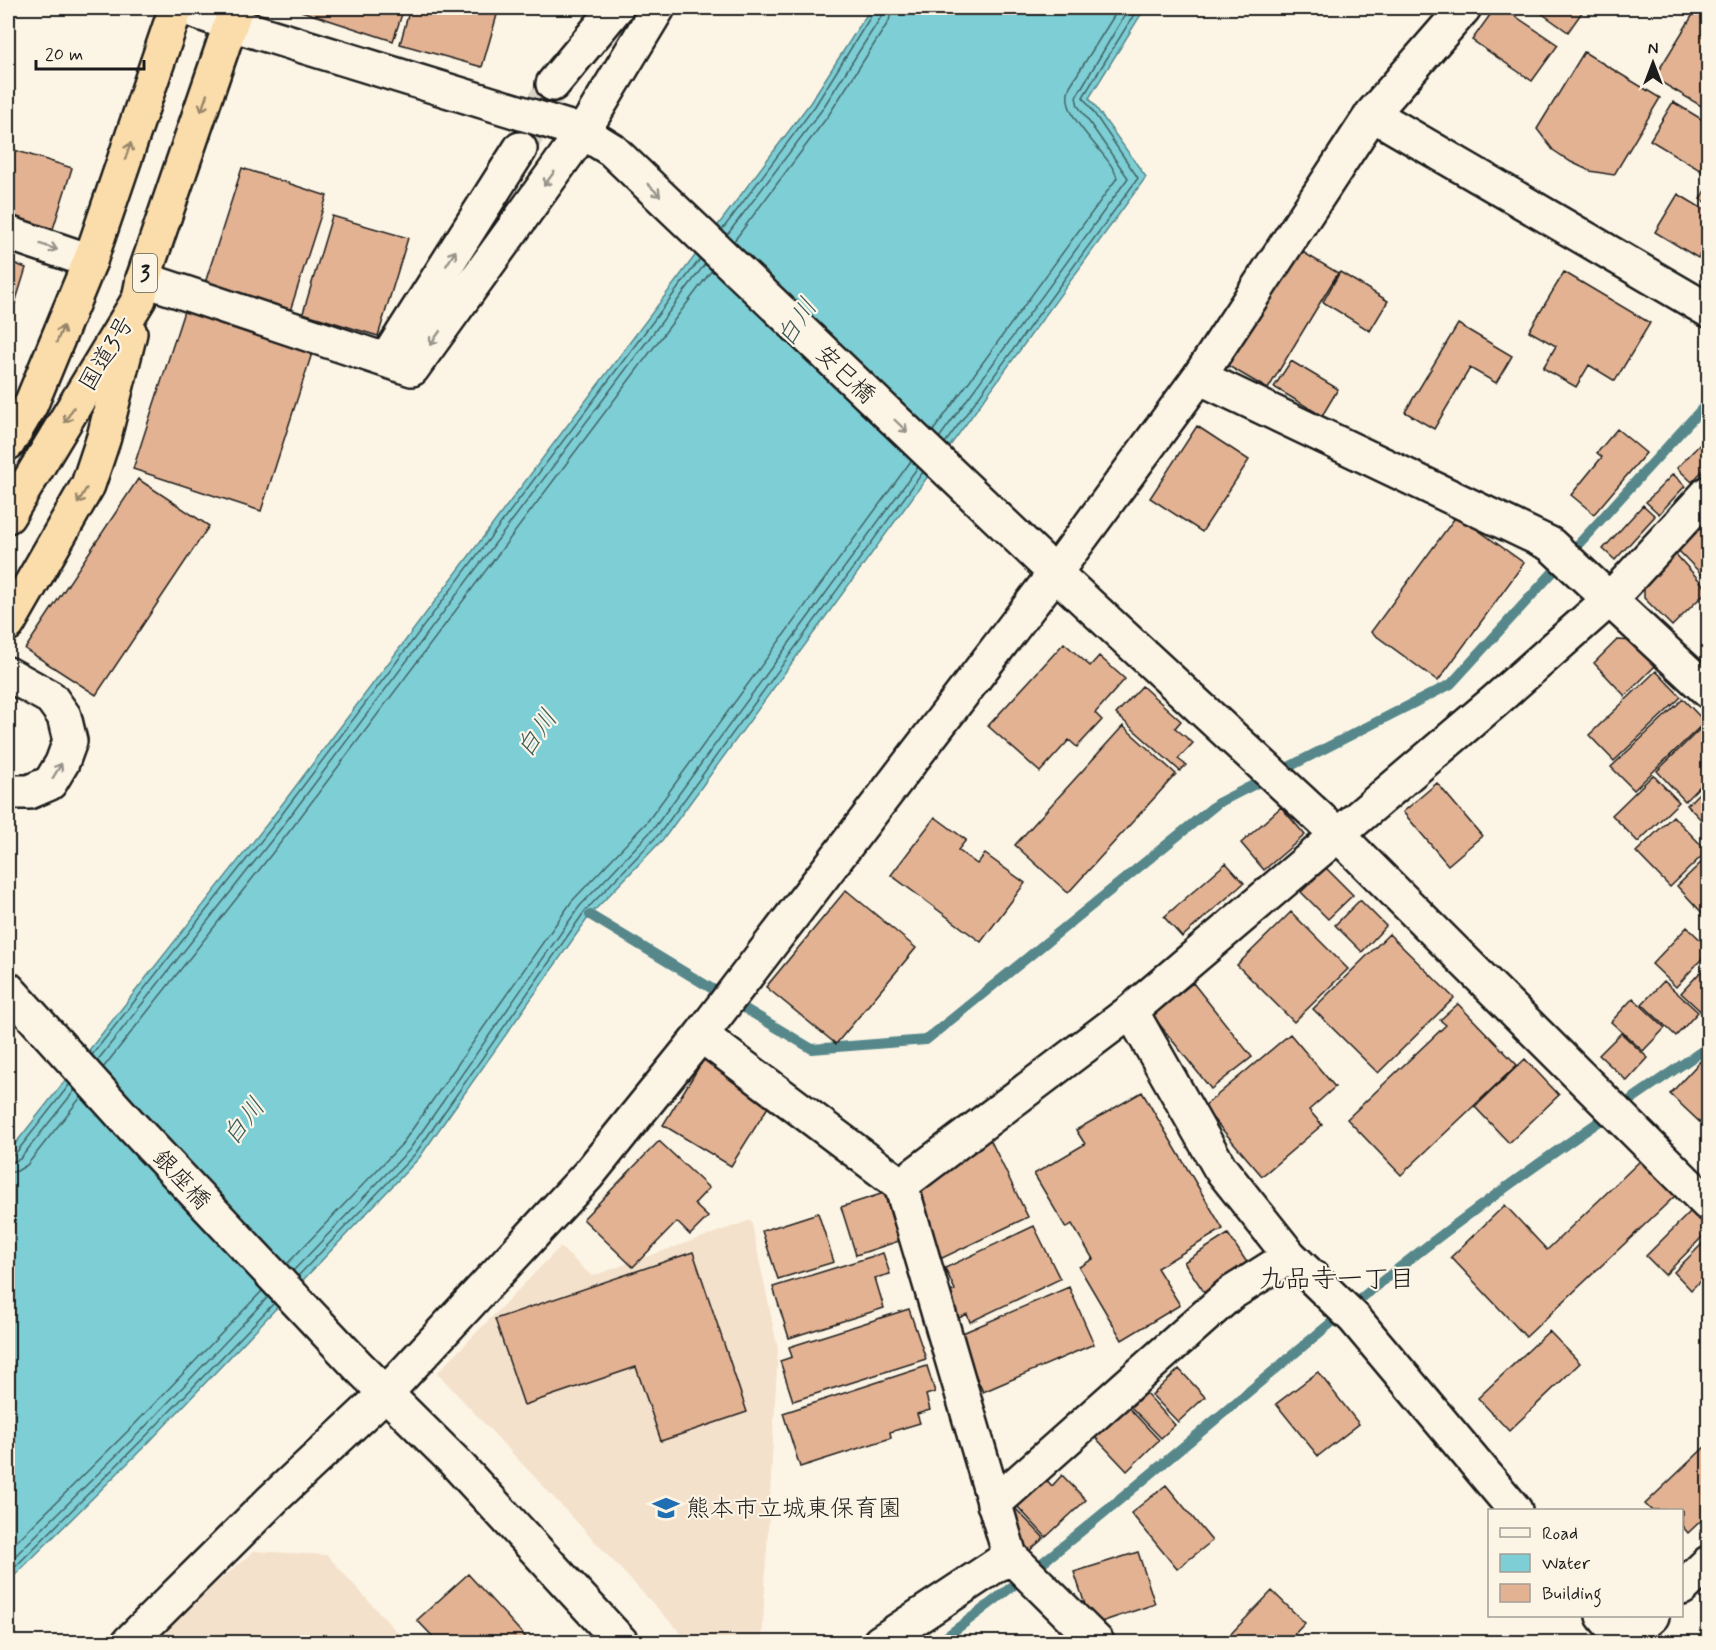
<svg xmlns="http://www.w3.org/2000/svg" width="1716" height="1650" viewBox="0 0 1716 1650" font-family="Mynerve,'Klee One',sans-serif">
	<rect width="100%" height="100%" fill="#fcf5e5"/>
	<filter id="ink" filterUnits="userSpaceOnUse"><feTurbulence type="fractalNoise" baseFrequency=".0167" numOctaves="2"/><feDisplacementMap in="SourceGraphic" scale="12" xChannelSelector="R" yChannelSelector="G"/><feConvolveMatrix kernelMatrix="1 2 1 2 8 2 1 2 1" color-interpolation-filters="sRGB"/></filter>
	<g filter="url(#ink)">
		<path fill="#f4e1cc" d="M751,1220L778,1349L762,1642H689L437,1373L560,1247L592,1276Z
			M254,1551L327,1555L406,1642H147Z"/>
		<path fill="#7dcfd5" stroke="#56878b" stroke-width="1.5" d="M871,8H1145L1089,98L1146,177L665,837L590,915L419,1158L151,1440L8,1582V1153L271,819L810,103Z"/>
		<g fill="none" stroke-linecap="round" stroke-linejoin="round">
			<path stroke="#436466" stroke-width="1.5" d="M722,230L815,106L876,8
				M727,235L821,111L881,17L883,8
				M734,241L828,116L889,21L892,8
				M933,431L1117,178C1110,151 1056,117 1070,86L1119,8
				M939,438L1128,178L1078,106L1076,97L1129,8
				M945,443L1138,178L1083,97L1138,8
				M92,1055L276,822L700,259
				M97,1061L282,827L705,264
				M103,1068L289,832L712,270
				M8,1156L15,1154L70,1084
				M8,1164L20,1159L75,1090
				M8,1173L17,1171L27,1165L81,1097
				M287,1264L402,1144L572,901L647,822L911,461
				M293,1271L409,1150L579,907L654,828L918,467
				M298,1276L415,1154L585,911L660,833L923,472
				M8,1550L135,1424L262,1291
				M8,1563L142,1430L268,1297
				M8,1574L147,1435L274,1303"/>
			<path stroke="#56878b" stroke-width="10" d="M590,915L812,1049L926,1040L1218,803L1451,684L1708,402
				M939,1642C1090,1531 1229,1405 1375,1287C1481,1201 1595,1124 1708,1047"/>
		</g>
		<path fill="#e2b293" stroke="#1c1c1c" stroke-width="1.5" d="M8,8H14L8,27Z
			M302,8H404L393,41L301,11Z
			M410,8H471L497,15L482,67L400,44Z
			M1495,8H1503L1558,45L1532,81L1472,40Z
			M1534,8H1585L1568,32Z
			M1697,8H1708V110L1654,78Z
			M1584,52L1660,98L1614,175L1590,171L1571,162L1553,150L1537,129Z
			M1673,102L1708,123V175L1650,140Z
			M8,148L72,168L53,229L8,215Z
			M242,168L327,196L290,311L205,283Z
			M1708,185V204L1700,199Z
			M1678,194L1708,212V241L1698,258L1655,232Z
			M332,216L408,238L378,336L303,313Z
			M1289,244L1338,273L1268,389L1218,360Z
			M8,261L26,268L8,326Z
			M1340,272L1388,301L1370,331L1323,302Z
			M1564,272L1650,323L1615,381L1589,365L1576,387L1543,368L1556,346L1529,331Z
			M186,305L314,347L261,511L133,469Z
			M1458,324L1512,356L1496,383L1470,368L1434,429L1405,412Z
			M1291,361L1338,389L1322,416L1274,387Z
			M1197,426L1249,460L1202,532L1150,498Z
			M1617,429L1646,453L1594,514L1571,495L1602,457L1597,453Z
			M1708,436V465L1692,482L1677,468Z
			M1673,474L1685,486L1659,514L1646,502Z
			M138,479L209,526L96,695L25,649Z
			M1643,505L1655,516L1615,560L1603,549Z
			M1457,515L1524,563L1438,681L1371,632Z
			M1708,517V581L1677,549Z
			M1672,550L1708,590L1672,626L1644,598V579Z
			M1617,640L1636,641L1657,664L1625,696L1594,663Z
			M1064,643L1090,666L1099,656L1125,679L1095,713L1102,720L1077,747L1069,740L1040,772L988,726Z
			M1656,671L1681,697L1614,761L1589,735Z
			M1142,686L1181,721L1175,728L1193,743L1178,759L1186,765L1180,771L1116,714Z
			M1683,699L1705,722L1634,790L1611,767Z
			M1123,726L1176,774L1068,893L1015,845Z
			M1703,726L1708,732V778L1685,801L1657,771Z
			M1653,775L1679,802L1638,842L1612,815Z
			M1437,783L1482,836L1448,865L1403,812Z
			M1708,784V827L1687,805Z
			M1281,807L1305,835L1264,870L1241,843Z
			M1673,816L1707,851L1670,887L1636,852Z
			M935,817L966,840L958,850L977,864L985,854L1025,883L981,942L891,875Z
			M1708,856V919L1677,886Z
			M1226,863L1244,883L1182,937L1164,917Z
			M1326,868L1353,895L1328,919L1301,892Z
			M846,890L916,948L836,1044L766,987Z
			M1360,900L1386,926L1362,952L1335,925Z
			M1291,912L1348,969L1294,1022L1237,965Z
			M1687,927L1708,947V952L1676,987L1652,964Z
			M1389,934L1454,998L1378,1073L1313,1009Z
			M1708,964V1018L1681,993Z
			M1664,981L1698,1012L1676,1036L1642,1004Z
			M1193,983L1252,1057L1211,1089L1152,1015Z
			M1633,998L1665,1028L1643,1051L1611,1022Z
			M1458,1004L1517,1065L1401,1175L1347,1119L1446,1025L1440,1020Z
			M1621,1033L1648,1058L1627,1081L1599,1055Z
			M1290,1034L1335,1087L1309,1110L1322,1125L1262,1176L1203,1107Z
			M1708,1053V1130L1670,1094Z
			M705,1057L773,1099L731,1166L663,1125Z
			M1525,1059L1559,1095L1509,1143L1475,1107Z
			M1142,1092L1223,1229L1157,1268L1180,1305L1122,1340L1079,1267L1093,1259L1072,1224L1066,1228L1034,1174L1085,1144L1076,1130Z
			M986,1131L1028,1217L936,1261L914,1182Z
			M659,1141L709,1188L694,1204L708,1217L690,1235L677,1222L633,1267L583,1219Z
			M1641,1160L1675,1196L1526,1337L1451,1257L1505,1205L1547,1250Z
			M884,1193L899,1241L856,1255L841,1207Z
			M1693,1209L1708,1224V1231L1665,1275L1646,1256Z
			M818,1213L834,1262L778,1279L762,1231Z
			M1034,1226L1060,1279L970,1322L967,1314L959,1318L947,1294L955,1290L945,1268Z
			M1228,1234L1250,1267L1206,1295L1184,1262Z
			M1708,1238V1273L1691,1290L1674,1272Z
			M693,1252L747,1412L661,1441L636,1367L524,1405L495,1319Z
			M883,1253L890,1274L875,1278L884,1308L789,1338L773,1287Z
			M1069,1287L1094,1344L983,1392L958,1335Z
			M909,1309L926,1359L793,1401L780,1361L792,1357L789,1347Z
			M1549,1331L1580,1363L1509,1431L1478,1398Z
			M927,1366L935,1392L926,1395L930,1410L917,1414L920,1423L890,1432L891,1438L800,1467L783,1413Z
			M1179,1369L1205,1397L1178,1422L1152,1395Z
			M1318,1372L1359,1424L1318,1456L1276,1404Z
			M1146,1393L1175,1425L1161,1438L1131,1407Z
			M1127,1406L1159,1440L1127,1471L1095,1437Z
			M1708,1444V1514L1688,1533L1682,1526V1510H1651L1645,1504Z
			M1062,1475L1086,1500L1046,1537L1016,1505L1045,1478L1052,1486Z
			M1166,1485L1212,1541L1177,1569L1131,1513Z
			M1014,1507L1044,1538L1021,1558L1001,1519Z
			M1138,1552L1155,1604L1092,1625L1074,1572Z
			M468,1574L530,1642H438L417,1620Z
			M1272,1591L1305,1623L1287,1642H1223Z
			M1467,1636L1473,1642H1460Z"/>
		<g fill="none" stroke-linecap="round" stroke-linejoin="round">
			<path stroke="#dad4c7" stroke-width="33" stroke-dasharray="33 16" stroke-linecap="butt" d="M520,149L553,84"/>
			<g stroke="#1c1c1c" stroke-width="38">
				<path id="street" d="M185,8L231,24
					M553,84L616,8
					M1372,114L1708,310
					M8,233L90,261
					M143,279L412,369L583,132L612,150L1055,573L1338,835L1708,1204
					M386,360L520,149
					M1199,377L1550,544L1708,691
					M8,674L51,698L64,716L70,741L62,763L50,783L29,792H8
					M1131,1011L1220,1168L1290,1256L1354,1318L1515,1510
					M701,1035L901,1185L1010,1556L1097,1642
					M901,1185L1131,1011L1495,701L1611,598L1708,493
					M994,1504L1230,1294L1290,1256
					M1682,1588L1708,1563
					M1603,1616L1624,1641
					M129,1642L273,1499L387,1392L588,1175L701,1035L1055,573L1199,377L1372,114L1464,8
					M880,1642L1010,1556
					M1623,1642L1652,1616"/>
			</g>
			<g stroke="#1c1c1c" stroke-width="38">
				<path id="secondary" d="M231,24L583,132L658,8
					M8,989L129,1123L359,1367L454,1461L621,1642"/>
			</g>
			<g stroke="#1c1c1c" stroke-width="38">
				<path id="highway" d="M8,443L31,404L90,261L176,8
					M8,516L139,299L143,279L236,8
					M8,624L88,485L104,437L130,333"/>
			</g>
			<use href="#street" stroke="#fcf5e5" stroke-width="33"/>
			<use href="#secondary" stroke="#fcf5e5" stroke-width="33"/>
			<use href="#highway" stroke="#fbddab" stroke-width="33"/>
		</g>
		<defs><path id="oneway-shaft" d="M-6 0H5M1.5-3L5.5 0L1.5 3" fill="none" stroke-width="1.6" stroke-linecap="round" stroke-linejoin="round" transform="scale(1.5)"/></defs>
		<g stroke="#97866b">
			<use href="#oneway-shaft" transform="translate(204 103) rotate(109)"/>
			<use href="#oneway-shaft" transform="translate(128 151) rotate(-71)"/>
			<use href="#oneway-shaft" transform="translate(60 334) rotate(-68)"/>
			<use href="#oneway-shaft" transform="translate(69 415) rotate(121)"/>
			<use href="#oneway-shaft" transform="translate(82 496) rotate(120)"/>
		</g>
		<g stroke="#97938b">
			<use href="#oneway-shaft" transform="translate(549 179) rotate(126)"/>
			<use href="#oneway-shaft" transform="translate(654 190) rotate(44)"/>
			<use href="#oneway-shaft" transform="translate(49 247) rotate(19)"/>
			<use href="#oneway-shaft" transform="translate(451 258) rotate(-58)"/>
			<use href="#oneway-shaft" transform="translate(435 338) rotate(126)"/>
			<use href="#oneway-shaft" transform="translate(901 426) rotate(44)"/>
			<use href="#oneway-shaft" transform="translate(57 771) rotate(-59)"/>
		</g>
	</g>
	<defs>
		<g id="school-bare" transform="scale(2.07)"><path d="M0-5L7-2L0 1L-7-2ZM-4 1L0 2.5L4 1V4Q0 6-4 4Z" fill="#1f6fb2" stroke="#fcf5e5" stroke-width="2.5" paint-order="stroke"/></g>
	</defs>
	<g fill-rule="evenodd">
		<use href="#school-bare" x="666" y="1508"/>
	</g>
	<g text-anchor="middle" stroke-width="4.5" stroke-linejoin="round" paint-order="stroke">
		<rect fill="#fcf5e5" stroke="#5f5d58" stroke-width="1.5" x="133" y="254" width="24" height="38" rx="4.5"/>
		<g font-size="22" font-weight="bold" fill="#1c1c1c">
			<text x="145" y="281">3</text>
		</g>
		<g font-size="24" fill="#1c1c1c" stroke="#fcf5e5">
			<text transform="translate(106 353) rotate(-59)" y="8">国道3号</text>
			<text transform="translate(846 374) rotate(44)" y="8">安巳橋</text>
			<text transform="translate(182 1179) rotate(47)" y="8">銀座橋</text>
		</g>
		<g font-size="24" fill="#1c1c1c" stroke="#fcf5e5" text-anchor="start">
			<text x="686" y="1516">熊本市立城東保育園</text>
		</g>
		<g font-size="26" font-style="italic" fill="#3e5b5d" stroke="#fcf5e5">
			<text transform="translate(796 322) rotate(-57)" y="9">白川</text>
			<text transform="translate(536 733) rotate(-55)" y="9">白川</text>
			<text transform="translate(243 1121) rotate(-52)" y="9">白川</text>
		</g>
		<g font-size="26" fill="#1c1c1c" stroke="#fcf5e5">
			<text x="1337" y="1287">九品寺一丁目</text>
		</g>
	</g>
	<rect width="1716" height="1650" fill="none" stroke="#fcf5e5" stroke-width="30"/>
	<rect x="15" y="15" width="1686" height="1620" fill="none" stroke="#1c1c1c" stroke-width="2" filter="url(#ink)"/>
	<rect x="1488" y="1509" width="195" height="108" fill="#fcf5e5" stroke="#a29e95" stroke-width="1.5"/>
	<rect x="1500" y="1528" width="30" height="9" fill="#fcf5e5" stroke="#a29e95" stroke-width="1.5"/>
	<text x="1542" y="1539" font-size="18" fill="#1c1c1c">Road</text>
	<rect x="1500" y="1554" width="30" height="18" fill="#7dcfd5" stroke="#a29e95" stroke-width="1.5"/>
	<text x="1542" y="1569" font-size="18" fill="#1c1c1c">Water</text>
	<rect x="1500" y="1584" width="30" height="18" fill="#e2b293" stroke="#a29e95" stroke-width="1.5"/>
	<text x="1542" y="1599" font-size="18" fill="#1c1c1c">Building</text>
	<g transform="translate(1653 63)" stroke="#fcf5e5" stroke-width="4.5" paint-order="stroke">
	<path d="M0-4.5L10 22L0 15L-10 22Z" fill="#1c1c1c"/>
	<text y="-9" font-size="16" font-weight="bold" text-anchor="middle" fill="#1c1c1c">N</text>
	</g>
	<path d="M36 60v9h108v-9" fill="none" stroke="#1c1c1c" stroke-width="3"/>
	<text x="45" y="60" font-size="18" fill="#1c1c1c" stroke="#fcf5e5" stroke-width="4.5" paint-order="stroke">20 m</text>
</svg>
